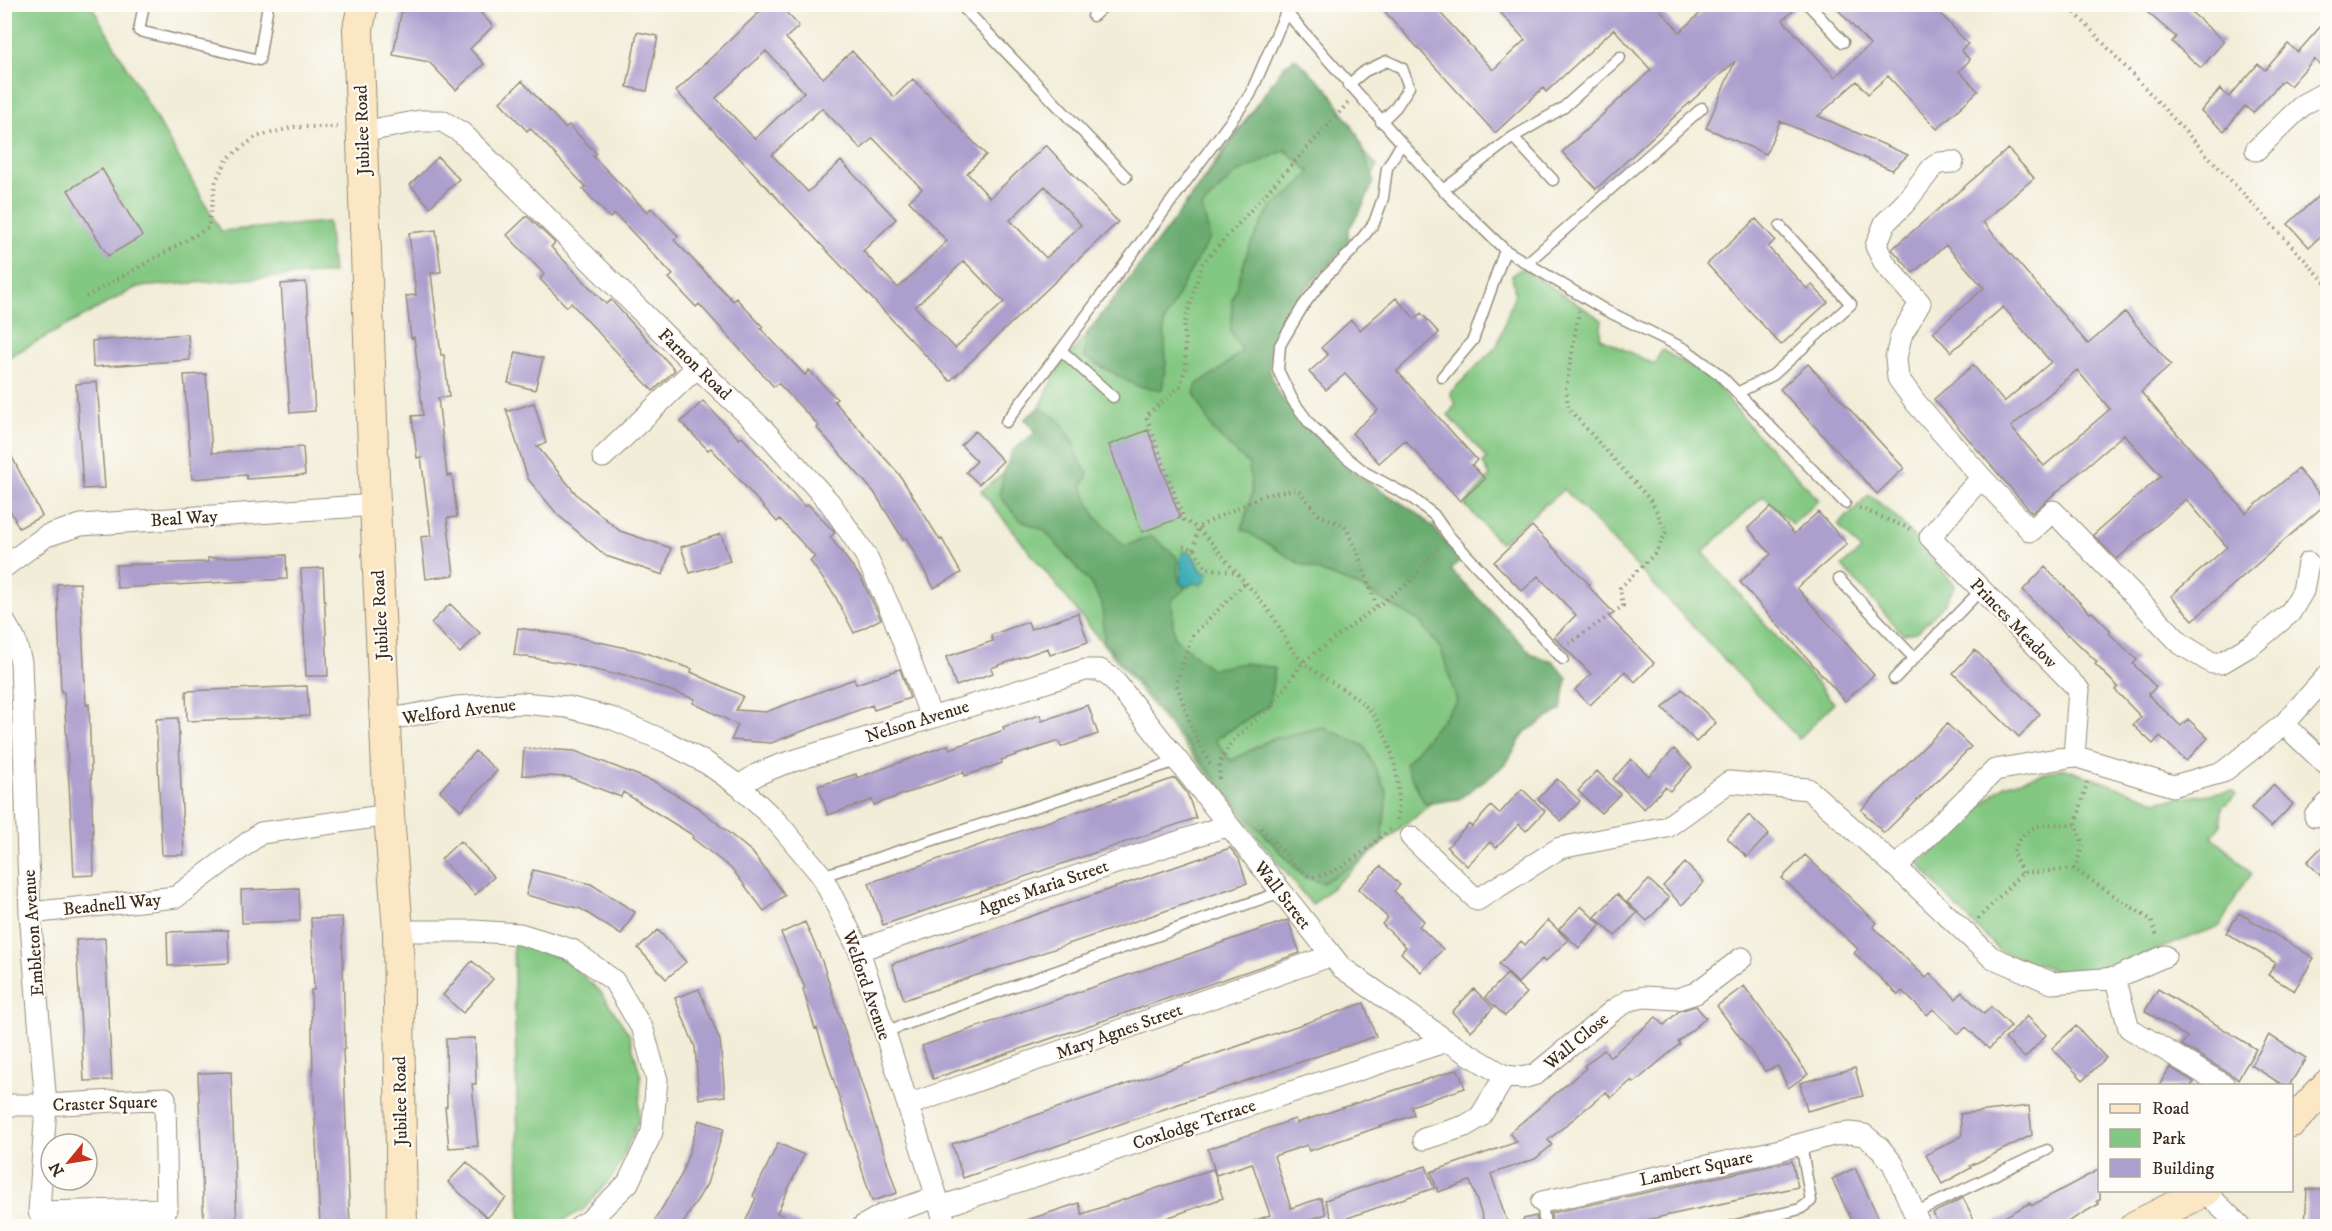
<svg xmlns="http://www.w3.org/2000/svg" width="2332" height="1231" viewBox="0 0 2332 1231" font-family="'IM FELL DW Pica',serif">
	<rect width="100%" height="100%" fill="#fdfcf7"/>
	<filter id="ink" filterUnits="userSpaceOnUse"><feTurbulence type="fractalNoise" baseFrequency=".0167" numOctaves="2"/><feDisplacementMap in="SourceGraphic" scale="12" xChannelSelector="R" yChannelSelector="G"/><feConvolveMatrix kernelMatrix="1 2 1 2 8 2 1 2 1" color-interpolation-filters="sRGB"/></filter>
	<filter id="wash" filterUnits="userSpaceOnUse"><feTurbulence type="fractalNoise" baseFrequency=".008" numOctaves="4" result="noise"/><feDisplacementMap in="SourceGraphic" scale="24" xChannelSelector="R" yChannelSelector="G"/><feGaussianBlur stdDeviation="1.35" result="paint"/><feColorMatrix in="noise" values="0 0 0 0 0 0 0 0 0 0 0 0 0 0 0 0 0 1.4 0 .05"/><feComposite in="paint" operator="in"/></filter>
	<g filter="url(#wash)">
		<rect width="100%" height="100%" fill="#f1edd8"/>
		<path fill="#83c882" stroke="#5f7950" stroke-width="1.5" d="M4,5H91L221,231L328,222L333,273L137,287L5,359Z
			M1284,66L1377,166L1354,216L1264,347L1267,387L1562,687L1413,819L1412,818L1312,905L981,491L1004,473L1012,451L1036,433L1025,419L1040,407L1056,373L1162,237Z
			M1522,268L1602,320L1600,338L1654,364L1662,350L1712,379L1753,430L1819,500L1793,524L1763,496L1703,552L1834,703L1799,739L1564,489L1500,543L1465,505L1490,476L1483,463L1487,458L1448,415L1456,404L1450,393L1497,346L1515,293L1512,275Z
			M1869,495C1904,519 1927,555 1955,585L1944,605L1917,632L1903,634L1842,566L1861,550L1838,525Z
			M2063,768L2157,801L2232,791L2236,795L2222,807L2221,825L2212,836L2252,874L2244,883L2220,926L2122,963L2091,971L2059,972L2000,951L1944,894L1919,864L2004,785Z
			M513,940L563,959L600,991L629,1034L641,1077L638,1122L616,1172L583,1210L553,1226H520Z"/>
		<path fill="#6aac70" stroke="#526b47" stroke-width="1.5" d="M1295,58L1328,89L1357,134L1374,181L1362,208L1348,230L1349,243L1303,292L1272,343L1269,367L1276,390L1304,424L1348,469L1417,513L1434,528L1460,560L1451,570L1533,655L1553,661L1567,678L1561,710L1525,732L1506,764L1459,799L1425,804L1405,764L1457,701L1441,649L1419,621L1360,587L1301,564L1242,529L1252,494L1249,465L1212,429L1194,393L1197,384L1217,372L1242,351L1231,332L1232,300L1249,248L1270,208L1294,190L1310,172L1285,150L1235,174L1202,207L1210,238L1187,277L1164,323L1166,362L1162,390L1137,386L1084,357L1088,333L1215,166L1284,66Z
			M1040,407L1061,422L1075,444L1076,455L1088,474L1082,486L1095,516L1124,546L1152,536L1177,557L1178,577L1185,589L1172,600L1174,637L1211,669L1244,663L1275,668L1269,705L1215,740L1231,761L1271,739L1324,727L1364,746L1387,792L1382,843L1361,860L1323,883L1304,877L1239,808L1104,641L1102,603L1090,583L1045,531L1020,520L999,495L1004,473L1012,451L1036,432L1025,419Z"/>
		<path fill="#39abb3" stroke="#3a6a68" stroke-width="1.5" d="M1183,551L1191,553L1202,571L1208,572L1206,580L1201,585L1194,583L1187,587L1179,583C1184,573 1177,563 1183,551Z"/>
		<g id="blocks">
			<path fill="#ab9fce" fill-rule="evenodd" d="M403,4H472L493,26L470,49L484,64L456,90L429,62L393,55Z
				M768,4H778L799,26L786,38L823,78L852,51L894,97L913,79L986,155L967,173L990,198L1046,145L1118,222L950,381L676,91ZM766,51L804,92L755,139L716,98ZM822,108L861,149L873,138L922,189L909,201L947,241L898,288L863,251L896,219L841,161L808,192L772,155ZM1045,186L1081,225L1046,258L1010,220ZM964,261L1004,302L955,348L915,307Z
				M1378,4H1432L1493,70L1525,40L1493,4H1655L1680,32L1710,4H1800L1783,20L1835,77L1870,45L1833,4H1932L1968,44L1961,50L1970,60L1959,71L1978,91L1937,129L1888,76L1868,94L1857,81L1818,116L1908,155L1892,170L1780,121L1766,154L1706,128L1735,61L1596,189L1562,152L1651,70L1614,29L1546,92L1543,88L1495,133Z
				M2138,4H2182L2224,41L2201,68L2172,42L2176,37Z
				M2328,18V72L2314,59L2290,86L2283,80L2253,113L2245,106L2224,131L2201,111L2220,89L2229,97L2258,64L2265,70L2288,44L2298,52Z
				M637,32L658,36L647,91L627,87Z
				M522,81L565,128L569,125L596,153L593,156L647,212L651,208L678,236L674,240L733,301L736,298L763,327L761,329L805,375L809,370L837,399L834,401L899,474L940,540L942,539L961,573L934,588L906,538L903,539L874,492L817,428L819,426L778,383L774,387L699,304L696,307L669,278L673,275L615,214L610,218L583,189L586,187L530,128L527,131L500,102Z
				M2008,149L2034,178L1983,222L2088,344L2125,312L2171,365L2141,392L2246,513L2298,469L2327,503L2193,620L2171,596L2227,547L2186,499L2117,559L2093,535L2161,476L2124,434L2032,513L1934,399L1973,365L2004,402L2051,362L2003,307L1951,352L1933,332L1984,288L1946,245L1913,273L1892,249ZM2077,370L2110,409L2044,466L2011,427Z
				M438,157L459,179L430,207L410,185Z
				M102,169L142,236L108,256L68,190Z
				M2328,187V229L2309,247L2288,224Z
				M527,216L555,243L551,247L606,304L611,300L675,370L653,391L571,303L567,307L540,279L544,274L507,235Z
				M1756,219L1775,240L1768,247L1807,289L1812,285L1828,302L1781,345L1707,264Z
				M436,230L441,272L431,273L441,355H444L449,397L438,398L447,476L452,475L457,517L447,518L454,575L426,579L421,537L431,536L421,457L417,458L412,416L423,415L414,337L411,338L406,296L416,295L409,233Z
				M306,282L315,411L290,413L281,284Z
				M1396,298L1415,319L1421,313L1439,333L1397,371L1477,460L1472,465L1485,479L1460,501L1405,440L1379,463L1352,433L1378,410L1345,374L1326,390L1309,372L1328,355L1321,348L1351,320L1360,330Z
				M188,334L190,360L93,367L92,341Z
				M516,352L543,358L535,390L508,383Z
				M1808,364L1904,468L1877,494L1780,389Z
				M206,374L212,453L303,447L305,475L247,479L246,475L192,479L184,375Z
				M97,382L105,488L83,489L76,384Z
				M703,401L739,439L742,437L805,507L808,504L835,533L830,537L861,578L881,619L854,633L834,594L810,561L815,557L780,519L777,522L711,448L708,450L681,422Z
				M534,403L546,443L537,446L577,495L620,531L671,548L663,575L606,556L558,515L528,479L506,409L509,411Z
				M1148,430L1180,518L1142,532L1109,445Z
				M975,431L1003,461L979,484L966,472L977,461L961,445Z
				M4,441L42,516L19,528L4,498Z
				M1771,507L1794,534L1818,512L1847,544L1797,588L1874,675L1845,701L1740,582L1771,554L1748,528Z
				M1532,526L1589,584L1587,585L1614,613L1609,617L1654,663L1635,682L1625,671L1590,705L1575,690L1591,674L1554,637L1576,615L1538,576L1522,591L1494,562Z
				M721,534L730,561L690,573L681,547Z
				M286,555L287,579L117,588L116,565L208,562V558Z
				M2045,567L2090,613L2092,612L2111,631L2109,633L2137,660L2133,664L2156,687L2148,695L2181,726L2188,719L2208,738L2186,761L2160,736L2153,744L2133,725L2141,717L2115,690L2118,687L2095,664L2097,662L2068,634L2067,635L2023,590Z
				M323,568L328,676H306L301,569Z
				M80,583L86,705L89,704L94,875L74,876L64,692H61L57,584Z
				M450,604L480,633L460,653L431,623Z
				M1078,613L1088,642L1050,655L1048,648L991,668L993,673L956,686L946,657L993,641L991,635L1028,622L1031,629Z
				M518,628L572,636L640,651L692,669L691,672L743,696L736,710L766,712L854,679L856,684L900,669L910,698L874,710L872,705L771,743L731,740L738,725L693,703L695,699L618,673L617,675L570,664L514,655Z
				M1975,650L2040,714L2019,737L1953,673Z
				M307,686L309,716L187,721L186,691Z
				M1682,689L1716,723L1696,742L1663,708Z
				M1088,705L1098,734L1061,747L1059,741L1001,760L1002,763L965,776L964,772L874,805L872,800L828,815L818,786L856,774L857,778L948,745L950,749L1004,730L1003,727L1040,715L1042,721Z
				M178,718L184,855H162L156,719Z
				M1947,724L1971,747L1884,833L1861,810Z
				M524,748L575,751L655,782L700,809L752,852L785,895L764,911L733,870L692,838L694,836L623,792L621,797L569,777L522,775Z
				M1674,749L1692,767L1670,791L1665,787L1644,809L1613,779L1631,759L1649,776Z
				M475,751L497,771L461,810L440,791Z
				M1597,771L1620,794L1601,813L1578,791Z
				M1175,778L1187,793L1196,818L883,925L869,883Z
				M1557,779L1580,801L1561,821L1538,799Z
				M2273,785L2293,804L2271,827L2251,808Z
				M1522,789L1545,811L1526,831L1519,824L1496,848L1490,842L1467,866L1447,847L1469,824L1472,827L1491,806L1499,814Z
				M1749,815L1769,834L1747,857L1727,838Z
				M460,841L494,877L475,895L441,859Z
				M2328,841V882L2307,862Z
				M1230,848L1239,859L1247,883L904,1000L892,964Z
				M1805,855L1877,923L1873,927L1926,978L1930,973L1956,999L1962,992L1984,1014L1991,1007L2011,1026L1989,1049L1966,1027L1959,1034L1933,1009L1927,1015L1902,991L1898,995L1854,953L1858,949L1782,878Z
				M1685,863L1704,882L1682,905L1663,886Z
				M1381,866L1400,885L1394,891L1424,921L1419,926L1443,949L1421,972L1401,953L1406,947L1382,924L1388,918L1358,889Z
				M533,870L591,884L635,912L621,935L581,909L526,895Z
				M1649,880L1669,898L1647,921L1627,902Z
				M299,888L300,921L242,923L241,890Z
				M1617,894L1637,913L1615,936L1595,917Z
				M1581,906L1601,925L1579,948L1559,929Z
				M2239,913L2314,958L2294,991L2268,975L2276,963L2226,933Z
				M342,917L345,1049H343L350,1227H320L313,1075L311,990H314L311,918Z
				M1288,920L1300,953L933,1079L922,1046Z
				M1548,920L1568,940L1545,962L1542,959L1518,983L1499,964L1521,941L1525,945Z
				M805,922L822,961L897,1193L872,1201L817,1028L815,1029L803,989L805,988L781,933Z
				M228,930L229,963L168,966L167,932Z
				M658,930L686,962L666,979L638,948Z
				M105,938L112,1080L84,1081L76,940Z
				M472,961L493,979L463,1013L443,995Z
				M1507,974L1527,993L1505,1016L1485,997Z
				M1744,986L1808,1074L1788,1088L1778,1066L1765,1071L1717,1006Z
				M699,989L720,1041L725,1096L699,1099L695,1047L675,998Z
				M1474,989L1493,1008L1471,1031L1452,1012Z
				M2158,989L2256,1049L2238,1079L2182,1045L2187,1037L2145,1011Z
				M1364,1003L1376,1036L963,1178L952,1144Z
				M1696,1006L1706,1018L1678,1042L1680,1044L1634,1083L1632,1080L1611,1098L1606,1092L1548,1140L1552,1145L1535,1159L1491,1174L1509,1227H1486L1470,1181L1438,1192L1431,1172L1517,1142L1509,1133L1586,1068L1584,1066L1604,1050L1610,1057L1656,1017L1664,1025L1679,1011Z
				M2027,1016L2046,1035L2025,1058L2005,1039Z
				M2076,1026L2106,1058L2083,1080L2052,1048Z
				M2269,1035L2306,1058L2289,1086H2284L2251,1065Z
				M475,1038L476,1084H472L478,1146L449,1148L445,1107L447,1106L446,1039Z
				M2170,1067L2194,1082L2191,1086H2159Z
				M1855,1068L1863,1096L1807,1111L1800,1083Z
				M1458,1069L1465,1088L1411,1106L1414,1115L1309,1151L1307,1145L1274,1156L1291,1208L1321,1198L1326,1214L1297,1224V1227H1245V1224L1270,1215L1252,1163L1216,1175L1208,1149L1295,1119L1297,1123Z
				M231,1072L237,1227H204L198,1073Z
				M2029,1106L2032,1135L1970,1166L1971,1168L1942,1184L1926,1155L1962,1136L1960,1114Z
				M699,1120L724,1128L707,1184L681,1227H651L682,1174Z
				M778,1143L804,1155L777,1213L805,1227H743L756,1198L753,1196Z
				M1792,1161L1798,1187L1614,1227H1552L1551,1213Z
				M467,1162L506,1198L487,1218L448,1182Z
				M1426,1166L1434,1188L1333,1223L1325,1200Z
				M1855,1168L1883,1227H1855L1832,1179Z
				M1213,1169L1223,1198L1141,1227H1018V1223L1079,1203L1082,1214Z
				M2100,1169V1200L2097,1201L2099,1204L2059,1227H1986L2030,1203L2031,1206Z
				M2307,1189L2328,1190V1227H2305Z
				M1963,1198L1978,1227H1940L1933,1213Z
				M1536,1216L1538,1227H1524L1523,1219Z"/>
		</g>
	</g>
	<g filter="url(#ink)">
		<use href="#blocks" fill-opacity="0" stroke="#968c7b" stroke-width="1.5"/>
		<g fill="none" stroke-linecap="round" stroke-linejoin="round">
			<g stroke="#968c7b" stroke-width="13">
				<path id="lane" d="M144,4L139,31L259,60L268,4
					M960,4L1126,177
					M1279,4L1443,190L1505,250L1605,310L1685,349L1719,374L1845,503
					M1808,4L1843,42
					M1093,16L1106,4
					M1348,85L1365,71L1387,61L1402,68L1409,87L1396,107L1381,122
					M1513,137L1553,180
					M1402,143L1387,168L1383,198L1374,223L1352,251L1326,276L1303,306L1280,345L1278,370L1293,401L1310,424L1336,449L1366,473L1412,498L1434,515L1448,535L1563,659
					M1443,190L1513,137L1563,108L1620,57
					M1527,263L1702,108
					M1442,377L1473,340L1505,250
					M1737,393L1773,375L1851,304L1780,226
					M1113,397L1061,350L1250,95L1286,12
					M1006,422L1061,350
					M1839,579L1914,658
					M1894,679L1981,590
					M822,876L1177,761
					M884,1032L1281,892
					M1542,1202L1545,1226
					M1914,1213L2047,1150
					M1732,1226L1800,1209L1811,1201L1801,1144"/>
			</g>
			<g stroke="#968c7b" stroke-width="23">
				<path id="street" d="M362,132L420,121H442L462,133L697,367L764,430L830,503L865,554L893,615L931,717
					M2256,150L2304,104L2328,91
					M1953,162L1939,163L1932,168L1905,203L1885,223L1876,246L1885,264L1920,303L1901,336L1896,358L1898,378L1916,403L1982,478
					M603,457L697,367
					M4,567L46,536L81,525L375,505
					M4,621L15,640L21,662L30,913L46,1105L39,1212L167,1209L165,1098L46,1105H4
					M385,720L456,707L521,703L567,707L611,718L667,742L708,764L739,786L778,823L822,876L859,950L946,1226
					M2284,724L2328,766
					M2074,756L2079,690L1930,537C1948,517 1963,496 1982,478L2031,531L2053,511L2181,644L2212,663H2221L2253,644L2290,613L2303,591L2308,563
					M739,786L758,774L780,765L1085,670H1100L1113,679L1341,967L1447,1041L1505,1076L1523,1078L1536,1074L1615,1009L1630,1000L1644,997L1677,999L1696,993L1742,958
					M2315,816L2328,803
					M1411,837L1477,900L1560,848L1667,827L1729,782L1808,789L1896,867L1991,957L2052,983L2115,978L2165,956
					M1896,867L1995,770L2074,756L2173,786L2223,772L2284,724L2328,675
					M30,913L176,897L261,833L389,815
					M398,931H474L520,934L572,950L614,981L643,1030L657,1080L652,1132L628,1183L589,1221L580,1226
					M859,950L1228,825
					M2115,978L2129,1028L2225,1086
					M908,1105L1330,956
					M1424,1139L1465,1126L1480,1117L1505,1076
					M2205,1192L2240,1226
					M1542,1202L1776,1151L1833,1135L1850,1133L1864,1135L1880,1148L1893,1164L1920,1226
					M940,1207L1447,1041
					M863,1226L882,1215L937,1197"/>
			</g>
			<g stroke="#968c7b" stroke-width="32">
				<path id="secondary" d="M363,4L358,29L375,505L389,815L398,931L402,1226
					M2292,1122L2328,1084
					M2135,1226L2207,1190"/>
			</g>
			<path stroke="#968c7b" stroke-width="4" stroke-dasharray="1.5 4.5" stroke-linecap="butt" d="M2067,4L2328,285
				M1348,103L1202,264L1184,326L1186,367L1180,386L1146,416L1184,520C1206,531 1219,553 1235,571C1249,587 1264,603 1275,620C1284,634 1290,651 1303,662C1328,684 1363,694 1380,725C1395,751 1402,793 1397,822
				M86,297L208,228L216,180L228,158L256,137L294,127H338
				M1859,508L1913,530
				M1183,547L1194,549L1206,568L1235,572
				M1194,549L1198,527L1264,495L1297,489L1319,515L1345,526L1357,551L1377,607
				M1569,644L1623,606L1620,588L1656,552L1666,532L1652,502L1568,408L1566,388L1579,311
				M1210,764L1194,734L1176,683L1192,636L1246,582
				M1219,779L1220,762L1231,743L1249,725L1270,709L1303,662L1411,581L1439,546
				M1261,828C1273,840 1295,868 1308,875C1329,885 1377,840 1392,827
				M2074,869L2083,845L2076,825L2087,782
				M2022,873L2013,853C2026,820 2045,824 2076,825
				M1978,919L2022,873L2074,869L2151,920L2158,938"/>
			<use href="#lane" stroke="#fff" stroke-width="10"/>
			<use href="#street" stroke="#fff" stroke-width="21"/>
			<use href="#secondary" stroke="#fbe7c3" stroke-width="30"/>
		</g>
	</g>
	<g text-anchor="middle" stroke-width="4.5" stroke-linejoin="round" paint-order="stroke">
		<g font-size="18" fill="#3b2a1e" stroke="#fdfcf7">
			<text transform="translate(362 130) rotate(-92)" y="6">Jubilee Road</text>
			<text transform="translate(695 364) rotate(44)" y="6">Farnon Road</text>
			<text transform="translate(184 518) rotate(-4)" y="6">Beal Way</text>
			<text transform="translate(380 615) rotate(-93)" y="6">Jubilee Road</text>
			<text transform="translate(2014 623) rotate(46)" y="6">Princes Meadow</text>
			<text transform="translate(459 711) rotate(-7)" y="6">Welford Avenue</text>
			<text transform="translate(917 721) rotate(-17)" y="6">Nelson Avenue</text>
			<text transform="translate(1043 887) rotate(-19)" y="6">Agnes Maria Street</text>
			<text transform="translate(1283 895) rotate(52)" y="6">Wall Street</text>
			<text transform="translate(112 904) rotate(-6)" y="6">Beadnell Way</text>
			<text transform="translate(33 933) rotate(-94)" y="6">Embleton Avenue</text>
			<text transform="translate(867 985) rotate(71)" y="6">Welford Avenue</text>
			<text transform="translate(1119 1031) rotate(-20)" y="6">Mary Agnes Street</text>
			<text transform="translate(1576 1041) rotate(-40)" y="6">Wall Close</text>
			<text transform="translate(400 1101) rotate(-91)" y="6">Jubilee Road</text>
			<text transform="translate(105 1103) rotate(-2)" y="6">Craster Square</text>
			<text transform="translate(1194 1124) rotate(-18)" y="6">Coxlodge Terrace</text>
			<text transform="translate(1696 1168) rotate(-12)" y="6">Lambert Square</text>
		</g>
	</g>
	<rect width="2332" height="1231" fill="none" stroke="#fdfcf7" stroke-width="24"/>
	<rect x="2098" y="1084" width="195" height="108" fill="#fdfcf7" stroke="#afa8a0" stroke-width="1.5"/>
	<rect x="2110" y="1104" width="30" height="9" fill="#fbe7c3" stroke="#afa8a0" stroke-width="1.5"/>
	<text x="2152" y="1114" font-size="18" fill="#3b2a1e">Road</text>
	<rect x="2110" y="1129" width="30" height="18" fill="#83c882" stroke="#afa8a0" stroke-width="1.5"/>
	<text x="2152" y="1144" font-size="18" fill="#3b2a1e">Park</text>
	<rect x="2110" y="1159" width="30" height="18" fill="#ab9fce" stroke="#afa8a0" stroke-width="1.5"/>
	<text x="2152" y="1174" font-size="18" fill="#3b2a1e">Building</text>
	<g transform="translate(69 1162) rotate(240)"><circle r="28" fill="#fdfcf7" stroke="#afa8a0" stroke-width="1.5"/>
	<path d="M0-4.5L10 22L0 15L-10 22Z" fill="#c8321e"/>
	<text y="-9" font-size="16" font-weight="bold" text-anchor="middle" fill="#3b2a1e">N</text>
	</g>
</svg>
